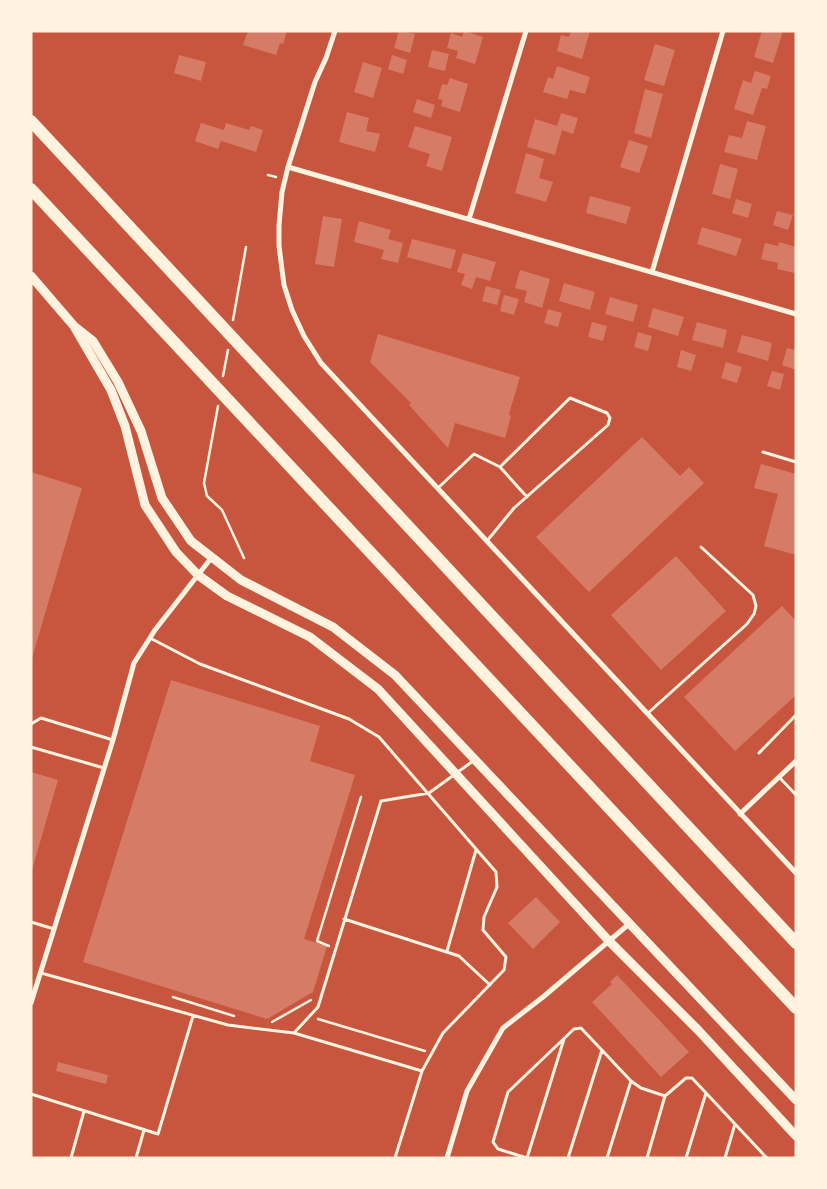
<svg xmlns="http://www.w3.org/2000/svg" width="827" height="1189" viewBox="0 0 827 1189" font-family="Inter,sans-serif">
	<rect width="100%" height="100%" fill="#c8553d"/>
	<path fill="#d67c66" d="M248,31L269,32L287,31L283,44L280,43L276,55L243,45Z
		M399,31L415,34L410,53L394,48Z
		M464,31L483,37L475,64L456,58L458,51L447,48L451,33L462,37Z
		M571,31H590L582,59L557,51L561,35L569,37Z
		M762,31H783L773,63L754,57Z
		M655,44L675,50L664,86L644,80Z
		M432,50L449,54L445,71L428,67Z
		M179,55L206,62L201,81L174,73Z
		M392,55L407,60L403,74L388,69Z
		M363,62L382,68L373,98L354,92Z
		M557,66L590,77L585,94L570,90L567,99L543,92L548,77L553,79Z
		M755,71L771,76L767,89L762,88L753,115L734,109L743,80L751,83Z
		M450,78L468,84L460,112L441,106L443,100L438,99L442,84L447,85Z
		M645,89L663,94L651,138L634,133Z
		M417,99L435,105L431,118L413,112Z
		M347,112L369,118L366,131L380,134L375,152L339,142Z
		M561,113L578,118L573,134L562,130L555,155L527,147L535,119L557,126Z
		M747,121L766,126L757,160L724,152L729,135L742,138Z
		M201,123L224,130L226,123L249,130L251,126L263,130L256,152L221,141L218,149L195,141Z
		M415,126L452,137L442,171L426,166L430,154L408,147Z
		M629,140L648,146L639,173L620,167Z
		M526,153L544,159L539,178L553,182L546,202L515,193Z
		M720,164L738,169L730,199L712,194Z
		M590,196L631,207L626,224L586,213Z
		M736,199L752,204L748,218L732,213Z
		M777,211L793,215L788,230L773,225Z
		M323,216L342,219L334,267L315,264Z
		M359,221L391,230L388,239L403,243L398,263L381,259L384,250L354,242Z
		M702,227L742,239L736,256L697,244Z
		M412,239L456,250L451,269L407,257Z
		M779,242L796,247V269L794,273L777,269L778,263L761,259L765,243L778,246Z
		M463,253L496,262L490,281L476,277L472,289L461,285L465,274L457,272Z
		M520,270L550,279L542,308L524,302L527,291L515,288Z
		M564,283L595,292L590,310L559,301Z
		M486,286L501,290L497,305L482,301Z
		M504,295L519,299L514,315L500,311Z
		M610,297L638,305L633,322L605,314Z
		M653,308L684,317L678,336L648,327Z
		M548,309L562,313L558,327L544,323Z
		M592,322L607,326L603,341L588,337Z
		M697,322L727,330L723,348L692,340Z
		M638,332L652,336L648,351L634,347Z
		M378,334L520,377L509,414L511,416L505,438L455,423L448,448L409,405L411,403L370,362Z
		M742,335L772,343L768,361L737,352Z
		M787,348L796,350V370L782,365Z
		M681,350L696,355L691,371L677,367Z
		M726,362L742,367L737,383L721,378Z
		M772,371L784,374L780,390L767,386Z
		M642,437L680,476L689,467L704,483L589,592L536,537Z
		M761,464L796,474V555L764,546L778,494L754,488Z
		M31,472L82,488L32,658H31Z
		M676,556L726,611L661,670L611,615Z
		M782,606L796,621V695L735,751L684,697Z
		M171,680L320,726L310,761L355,775L304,939L327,946L313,992L267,1019L83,962Z
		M31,772L58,780L32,870H31Z
		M536,897L560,922L533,949L508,923Z
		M617,975L689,1052L661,1077L592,1002L612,984L610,982Z
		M58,1062L108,1075L106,1084L56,1071Z"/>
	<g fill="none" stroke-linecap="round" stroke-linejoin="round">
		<path stroke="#fff3e0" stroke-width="2.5" d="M268,175L276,177
			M233,320L246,247
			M223,376L228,350
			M218,406L204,483L207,496L222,510L244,558
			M329,946L317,941L361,797
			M173,997L234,1016
			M318,1019L425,1051
			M272,1022L311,1000"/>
		<path stroke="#fff3e0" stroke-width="3" d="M763,452L796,462
			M500,467L527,497
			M438,488L474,454L500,467L570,398L607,413L610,418L608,425L514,508L487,541
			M150,638L200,664L349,719L379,737L496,872L497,887L484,917L483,930L506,957L504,970L443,1033L422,1071L395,1158
			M648,713L747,624L754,614L756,606L753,595L701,547
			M31,724L41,718L113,740
			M31,747L104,768
			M759,753L796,715
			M779,777L796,795
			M344,919L459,956L490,985
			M31,922L54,929
			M447,951L476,850
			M41,973L228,1025L294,1033L422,1071
			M294,1033L318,1007L381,801L429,793L473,761
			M31,1094L158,1134L193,1016
			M71,1158L84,1111
			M136,1158L144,1130
			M527,1158L498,1149L493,1142L508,1092L574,1029L581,1028L631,1081L641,1088L665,1096L686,1078H692L764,1155
			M527,1158L564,1039
			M568,1158L602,1050
			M607,1158L631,1081
			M647,1158L665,1096
			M686,1158L706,1093
			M725,1158L735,1124
			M763,1158L764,1155L767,1158"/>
		<path stroke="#fff3e0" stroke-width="5" d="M335,31L326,58L315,82L288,167L282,192L279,225V246L284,285L292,310L304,336L321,363L796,873
			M288,167L796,314
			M469,219L526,31
			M652,272L723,31
			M740,814L796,761
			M31,1003L113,740L134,663L155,630L212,557
			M447,1158L467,1091L503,1028L543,997L629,924"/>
		<path stroke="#fff3e0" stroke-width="9" d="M31,276L74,326L93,341L118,382L141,431L162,498L191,541L241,580L333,627L395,675L796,1100
			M75,328L111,390L125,426L145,505L176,552L198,575L227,596L310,637L378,689L609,941L698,1030L796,1136"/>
		<path stroke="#fff3e0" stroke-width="12" d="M31,121L796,943
			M31,189L796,1008"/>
	</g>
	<rect width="827" height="1189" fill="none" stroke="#fff3e0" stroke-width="65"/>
</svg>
